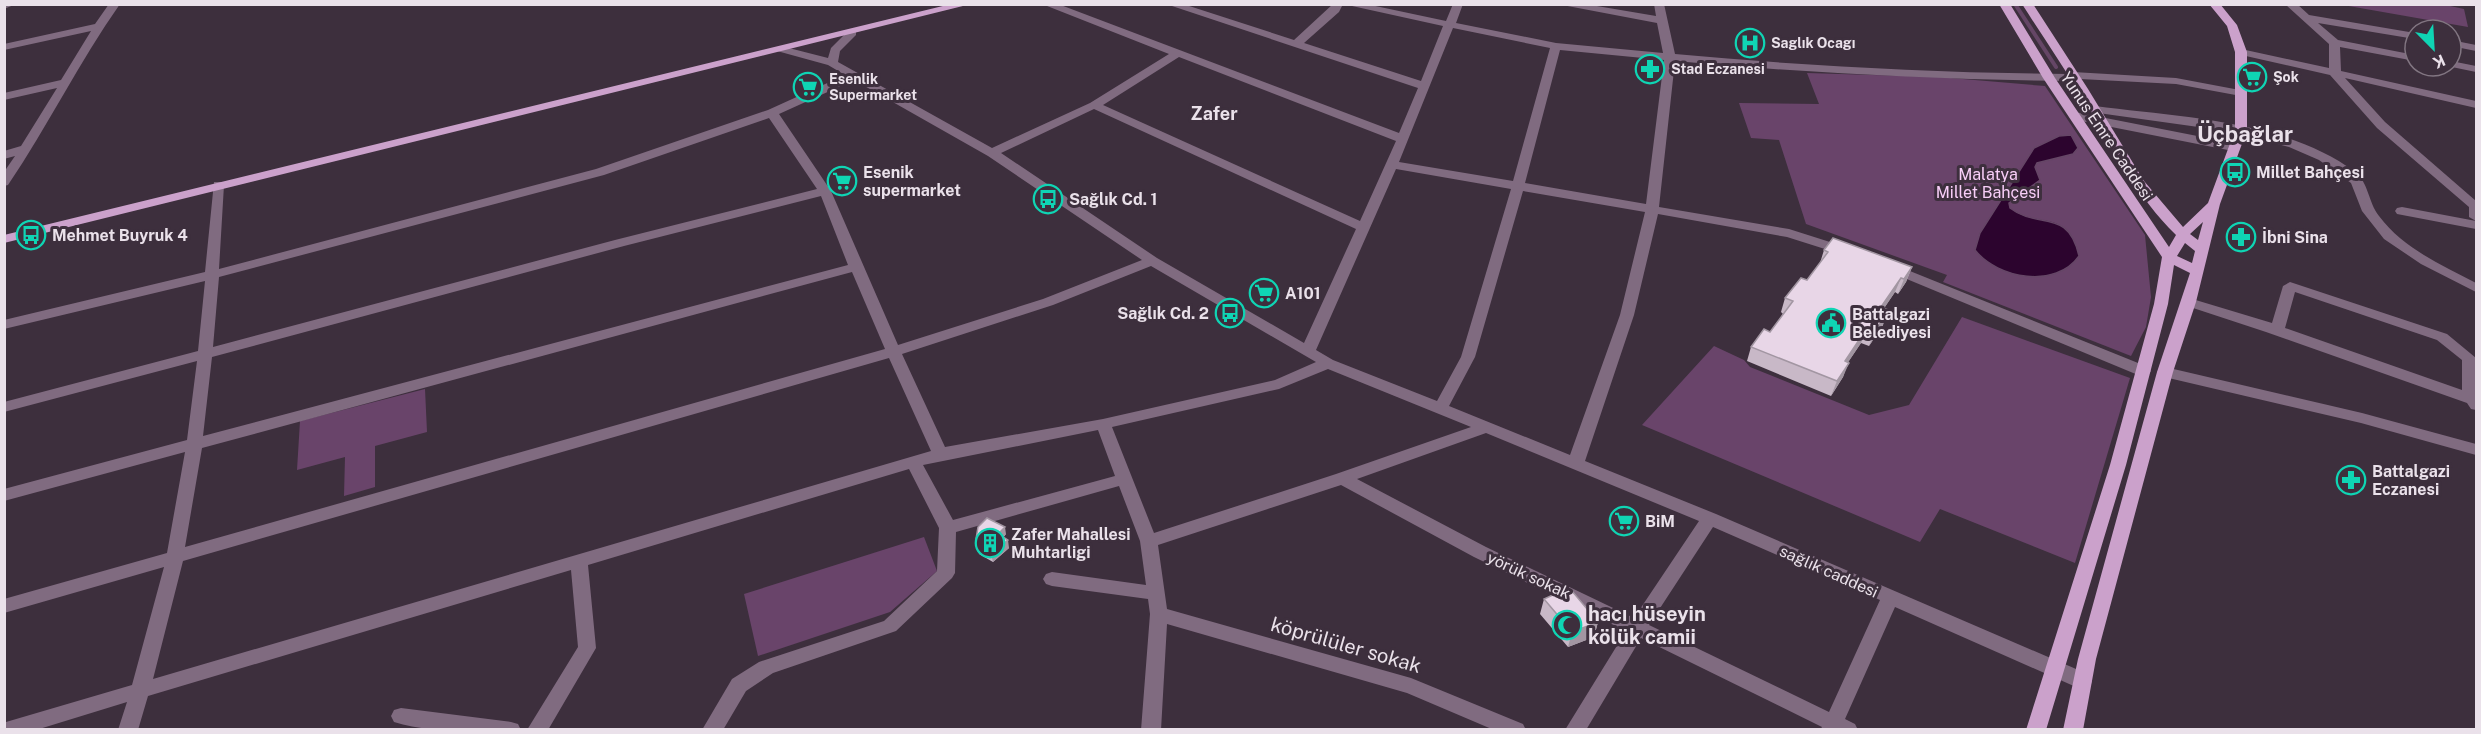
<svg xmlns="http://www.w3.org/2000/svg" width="2481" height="734" viewBox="0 0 2481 734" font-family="'Public Sans',sans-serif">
	<rect width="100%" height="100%" fill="#3d2f3d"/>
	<path fill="#69446a" d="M2343,5L2441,4L2464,9L2468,27Z
		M1807,73L1939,77L2045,86L2145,235L2151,297L2146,327L2131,356L1943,282L1947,275L1806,224L1779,140L1751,138L1739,103L1819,104Z
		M1962,317L2130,378L2075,563L1940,509L1920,542L1642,425L1714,346L1744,360L1750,367L1869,415L1909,405Z
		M425,389L427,432L375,446V487L344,496L345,457L297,470L300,421Z
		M924,537L937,571L890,612L758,656L744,594Z"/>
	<path fill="#2c042e" stroke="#654666" stroke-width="1.5" d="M2071,135L2078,148L2073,154L2037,163L2035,167L2040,180L2009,203L2010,208C2038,230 2068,207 2079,256C2056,289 1998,279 1975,250L1980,233L2034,148L2059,136Z"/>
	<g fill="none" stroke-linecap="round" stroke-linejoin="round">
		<path stroke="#654666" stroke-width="4" d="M2015,4L2056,67"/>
		<path fill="#806b80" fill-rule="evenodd" d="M4,4H16L4,9Z
			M109,4H120C79,62 48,126 8,185L4,186V172L15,156L4,159V151L21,146L57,88L4,100V93L61,80L91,31L4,50V44L95,24Z
			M1042,4H1058L1399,133L1418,88L1166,4H1183L1294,40L1333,4H1343L1339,12L1304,43L1421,81L1443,26L1343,4H1366L1446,21L1453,4H1463L1456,23L1556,43L1663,53L1657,23L1557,4H1585L1656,16L1654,4H1664L1675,54C1805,66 1936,73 2068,74L2073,72L2176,78L2245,91V95L2241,96L2176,84L2080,79L2075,81C1941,80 1808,73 1675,61L1659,207L1789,229L1852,249L1854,252L1847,256L1787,237L1658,214L1634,315L1585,461L1716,514L2090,675L2092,681L2090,687L2083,689L2076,687L1895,607L1845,719L1855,724L1858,730H1820L1822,727L1641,638L1586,730H1565L1626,631L1474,557L1341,485L1158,545L1167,609L1411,678L1523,724L1526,730H1494L1407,693L1167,624L1161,730H1141L1150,614L1148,599L1052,586L1046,584L1043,579L1046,574L1052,572L1146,585L1140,541L1119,486L956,532L955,573L952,578L896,631L773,673L746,691L723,730H702L732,679L759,662L884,621L937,571L939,528L909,469L588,565L596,648L548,730H527L578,647L571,570L148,696L138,730H118L127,702L36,730H4L6,722L132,685L164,567L4,613V599L167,553L185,452L4,501V489L187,440L197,361L4,412V402L198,351L205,281L4,329V320L205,272L214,182H222L224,185L219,269L596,169L768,110L845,75L828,65L777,51L775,49L781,46L828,58L831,48L848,31H856V35L840,51L838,62L992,148L1090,103L1169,54ZM1453,28L1550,48L1513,181L1399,162ZM1560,50L1664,60L1646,204L1525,183ZM1179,57L1396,141L1360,221L1103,105ZM854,80L988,156L1142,260L1043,299L898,345L831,191L779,114ZM1094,109L1356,229L1304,343L1157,258L1001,153ZM769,118L817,189L615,240L213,347L219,277L604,175ZM1396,169L1511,189L1461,357L1437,401L1333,360L1316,350ZM1523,191L1645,212L1620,315L1570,455L1449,406L1475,357ZM821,196L848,265L203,436L212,357L624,246ZM1151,266L1316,362L1275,380L1103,419L945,447L902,354L1053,305ZM852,272L885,349L185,547L202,448ZM889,358L931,451L153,679L183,561ZM1328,369L1471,427L1336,474L1154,533L1112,427L1279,389ZM1098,430L1115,476L953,520L923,465ZM1486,433L1699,521L1634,618L1486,547L1357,479ZM1713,527L1880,600L1829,712L1649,625Z
			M2285,4H2297L2309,15L2415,33V39L2318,23L2338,40L2415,55V61L2340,47L2341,71L2476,101V108L2345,78L2385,122L2476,201V221L2469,217V207L2377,128L2330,75L2237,54L2235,52L2241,49L2329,68V44Z
			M2451,40L2476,45V51L2451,46Z
			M2451,61L2476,66V72L2447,66H2451Z
			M2095,106C2178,117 2286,120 2355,172C2369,183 2368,202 2379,216C2403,248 2441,265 2476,283V292L2421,264L2384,239L2362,211L2351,183L2319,160L2289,147L2227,131L2091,112L2089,110Z
			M2075,112L2233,143L2239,147L2233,151L2071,119V113Z
			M2402,207L2476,221V229L2397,214L2395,211L2397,208Z
			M1890,263L2148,367L2151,371L2148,375H2138L1885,270L1883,267L1885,264Z
			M2290,282L2447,334L2476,358V410L2471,409L2467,403L2266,332L2184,305L2182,302L2189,298L2272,323L2283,286ZM2295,292L2437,340L2462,360V390L2285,328Z
			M2165,367L2362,413L2476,444V455L2361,423L2160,376L2157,372L2160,368Z
			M401,708L511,722L518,724L521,730C480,730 433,734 394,722L391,716L394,710Z"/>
		<path fill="#cba1cb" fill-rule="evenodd" d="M951,4H971L4,243V235Z
			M1999,4H2010L2055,78L2169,247L2176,235C2137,197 2113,149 2085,102C2065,69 2043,37 2022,4H2033L2088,89L2144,181L2183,227L2208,203L2235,130V52L2227,26L2209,4H2220L2237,25L2247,52V130L2220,204L2196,302L2173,372L2096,659L2083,730H2063L2078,659L2157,372L2190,273L2174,265L2168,304L2126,465L2046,730H2026L2110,465L2154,304L2162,257L2043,78ZM2203,222L2198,240L2190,234ZM2185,243L2195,251L2192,263L2177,256Z"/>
	</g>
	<path fill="#c8b8c7" d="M1824,250L1912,267L1906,282L1898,294L1895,292L1884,308L1883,325L1869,346L1861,343L1848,362L1843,377L1831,396L1747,361L1751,347L1770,332L1783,314L1781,312L1785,298L1807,280L1820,263Z
		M1006,534L1003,538L1009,548L993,562L979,554L976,539Z
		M1544,599L1598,622L1594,637L1568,647L1540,614Z"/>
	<path fill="#a296a2" d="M1912,267L1906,282L1898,294L1904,279Z
		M1901,278L1895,292L1875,322L1881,307Z
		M1889,310L1883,325L1869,346L1875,331Z
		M1867,328L1861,343L1839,376L1845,361Z
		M1849,363L1843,377L1831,396L1837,381Z
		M1005,527L1006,534L999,542L998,534Z
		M1008,540L1009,548L993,562L991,554Z
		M1598,622L1594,637L1568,647L1572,632Z"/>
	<path fill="#e8d6e7" stroke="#a296a2" stroke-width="1.5" d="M1833,238L1912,267L1904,279L1901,278L1881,307L1889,310L1875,331L1867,328L1845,361L1849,363L1837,381L1751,347L1764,329L1770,332L1793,301L1785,298L1801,278L1807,280L1828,252L1824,250Z
		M987,518L1005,527L998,534L1008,540L991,554L978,546L981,542L976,539L978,527Z
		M1568,588L1572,591L1598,622L1572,632L1544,599Z"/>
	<defs>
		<g id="hospital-ring" transform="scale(1.5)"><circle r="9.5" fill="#3d2f3d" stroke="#0fd5b4" stroke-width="1.5"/><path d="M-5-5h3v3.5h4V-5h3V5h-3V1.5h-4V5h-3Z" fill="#0fd5b4"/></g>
		<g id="pharmacy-ring" transform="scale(1.5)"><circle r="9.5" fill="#3d2f3d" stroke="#0fd5b4" stroke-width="1.5"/><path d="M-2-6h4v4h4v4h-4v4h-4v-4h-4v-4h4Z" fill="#0fd5b4"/></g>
		<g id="supermarket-ring" transform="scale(1.5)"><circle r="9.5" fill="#3d2f3d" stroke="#0fd5b4" stroke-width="1.5"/><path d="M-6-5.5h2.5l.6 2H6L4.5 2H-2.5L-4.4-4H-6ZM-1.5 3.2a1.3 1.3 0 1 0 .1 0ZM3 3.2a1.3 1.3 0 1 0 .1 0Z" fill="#0fd5b4"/></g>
		<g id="bus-ring" transform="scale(1.5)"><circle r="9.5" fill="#3d2f3d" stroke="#0fd5b4" stroke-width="1.5"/><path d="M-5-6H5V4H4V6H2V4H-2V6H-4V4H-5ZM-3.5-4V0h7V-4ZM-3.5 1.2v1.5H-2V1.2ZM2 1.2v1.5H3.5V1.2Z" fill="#0fd5b4"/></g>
		<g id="civic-ring" transform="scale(1.5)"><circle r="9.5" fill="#3d2f3d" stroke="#0fd5b4" stroke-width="1.5"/><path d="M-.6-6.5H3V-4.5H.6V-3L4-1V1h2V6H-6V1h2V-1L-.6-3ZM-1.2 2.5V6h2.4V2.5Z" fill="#0fd5b4"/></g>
		<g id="building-ring" transform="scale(1.5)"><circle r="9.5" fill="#3d2f3d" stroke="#0fd5b4" stroke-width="1.5"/><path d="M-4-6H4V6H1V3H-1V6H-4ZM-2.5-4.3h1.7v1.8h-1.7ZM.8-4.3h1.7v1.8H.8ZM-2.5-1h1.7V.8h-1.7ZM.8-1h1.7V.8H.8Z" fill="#0fd5b4"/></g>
		<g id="mosque-ring" transform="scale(1.5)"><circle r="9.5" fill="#3d2f3d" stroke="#0fd5b4" stroke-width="1.5"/><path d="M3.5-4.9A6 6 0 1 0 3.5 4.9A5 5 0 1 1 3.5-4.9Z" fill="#0fd5b4"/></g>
	</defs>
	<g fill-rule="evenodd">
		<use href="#hospital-ring" x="1750" y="43"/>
		<use href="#pharmacy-ring" x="1650" y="69"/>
		<use href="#supermarket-ring" x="2252" y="77"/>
		<use href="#supermarket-ring" x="808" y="87"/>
		<use href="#bus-ring" x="2235" y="172"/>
		<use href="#supermarket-ring" x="842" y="181"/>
		<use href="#bus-ring" x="1048" y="199"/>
		<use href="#bus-ring" x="31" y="235"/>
		<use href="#pharmacy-ring" x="2241" y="237"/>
		<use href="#supermarket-ring" x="1264" y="293"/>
		<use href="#bus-ring" x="1230" y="313"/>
		<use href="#civic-ring" x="1831" y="323"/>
		<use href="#pharmacy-ring" x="2351" y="480"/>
		<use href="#supermarket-ring" x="1624" y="521"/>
		<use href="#building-ring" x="990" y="543"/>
		<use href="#mosque-ring" x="1567" y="625"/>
	</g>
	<g text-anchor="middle" stroke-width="6" stroke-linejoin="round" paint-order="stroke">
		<g font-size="14" font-weight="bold" fill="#eae1ea" stroke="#3d2f3d" text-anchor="start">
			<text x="1771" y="48">Saglık Ocagı</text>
			<text x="1671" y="74">Stad Eczanesi</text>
			<text x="2273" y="82">Şok</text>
			<text x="829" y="84">Esenlik<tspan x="829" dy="16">Supermarket</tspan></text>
		</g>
		<g font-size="16" fill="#eae1ea" stroke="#3d2f3d">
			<text transform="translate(2107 136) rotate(56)" y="6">Yunus Emre Caddesi</text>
			<text transform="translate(1829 571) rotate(24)" y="6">sağlık caddesi</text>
			<text transform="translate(1529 575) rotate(25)" y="6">yörük sokak</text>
		</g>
		<g font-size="16" font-weight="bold" fill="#eae1ea" stroke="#3d2f3d" text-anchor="start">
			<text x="863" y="178">Esenik<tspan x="863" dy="18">supermarket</tspan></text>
			<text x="2256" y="178">Millet Bahçesi</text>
			<text x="1069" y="205">Sağlık Cd. 1</text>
			<text x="52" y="241">Mehmet Buyruk 4</text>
			<text x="2262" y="243">İbni Sina</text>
			<text x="1285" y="299">A101</text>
			<text x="1209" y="319" text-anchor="end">Sağlık Cd. 2</text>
			<text x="1852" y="320">Battalgazi<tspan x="1852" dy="18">Belediyesi</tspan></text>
			<text x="2372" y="477">Battalgazi<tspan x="2372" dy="18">Eczanesi</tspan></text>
			<text x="1645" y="527">BiM</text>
			<text x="1011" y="540">Zafer Mahallesi<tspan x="1011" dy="18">Muhtarligi</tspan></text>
		</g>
		<g font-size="16" fill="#f8cef8" stroke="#3d2f3d">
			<text x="1988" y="180">Malatya<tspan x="1988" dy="18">Millet Bahçesi</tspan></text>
		</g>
		<g font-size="18" font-weight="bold" fill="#eae1ea" stroke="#3d2f3d">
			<text x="1214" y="120">Zafer</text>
		</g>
		<g font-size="20" font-weight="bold" fill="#eae1ea" stroke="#3d2f3d" text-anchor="start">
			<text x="1588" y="621">hacı hüseyin<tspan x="1588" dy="23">kölük camii</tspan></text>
		</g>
		<g font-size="20" fill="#eae1ea" stroke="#3d2f3d">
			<text transform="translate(1346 645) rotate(16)" y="7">köprülüler sokak</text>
		</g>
		<g font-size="22" font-weight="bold" fill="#eae1ea" stroke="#3d2f3d">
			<text x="2245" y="142">Üçbağlar</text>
		</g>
	</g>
	<rect width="2481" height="734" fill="none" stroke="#eae1ea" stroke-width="12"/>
	<g transform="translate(2433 48) rotate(156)"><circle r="28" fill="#3d2f3d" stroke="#827682" stroke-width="1.5"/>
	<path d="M0-4.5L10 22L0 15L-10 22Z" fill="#0fd5b4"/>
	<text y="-9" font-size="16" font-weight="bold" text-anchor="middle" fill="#eae1ea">K</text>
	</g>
</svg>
